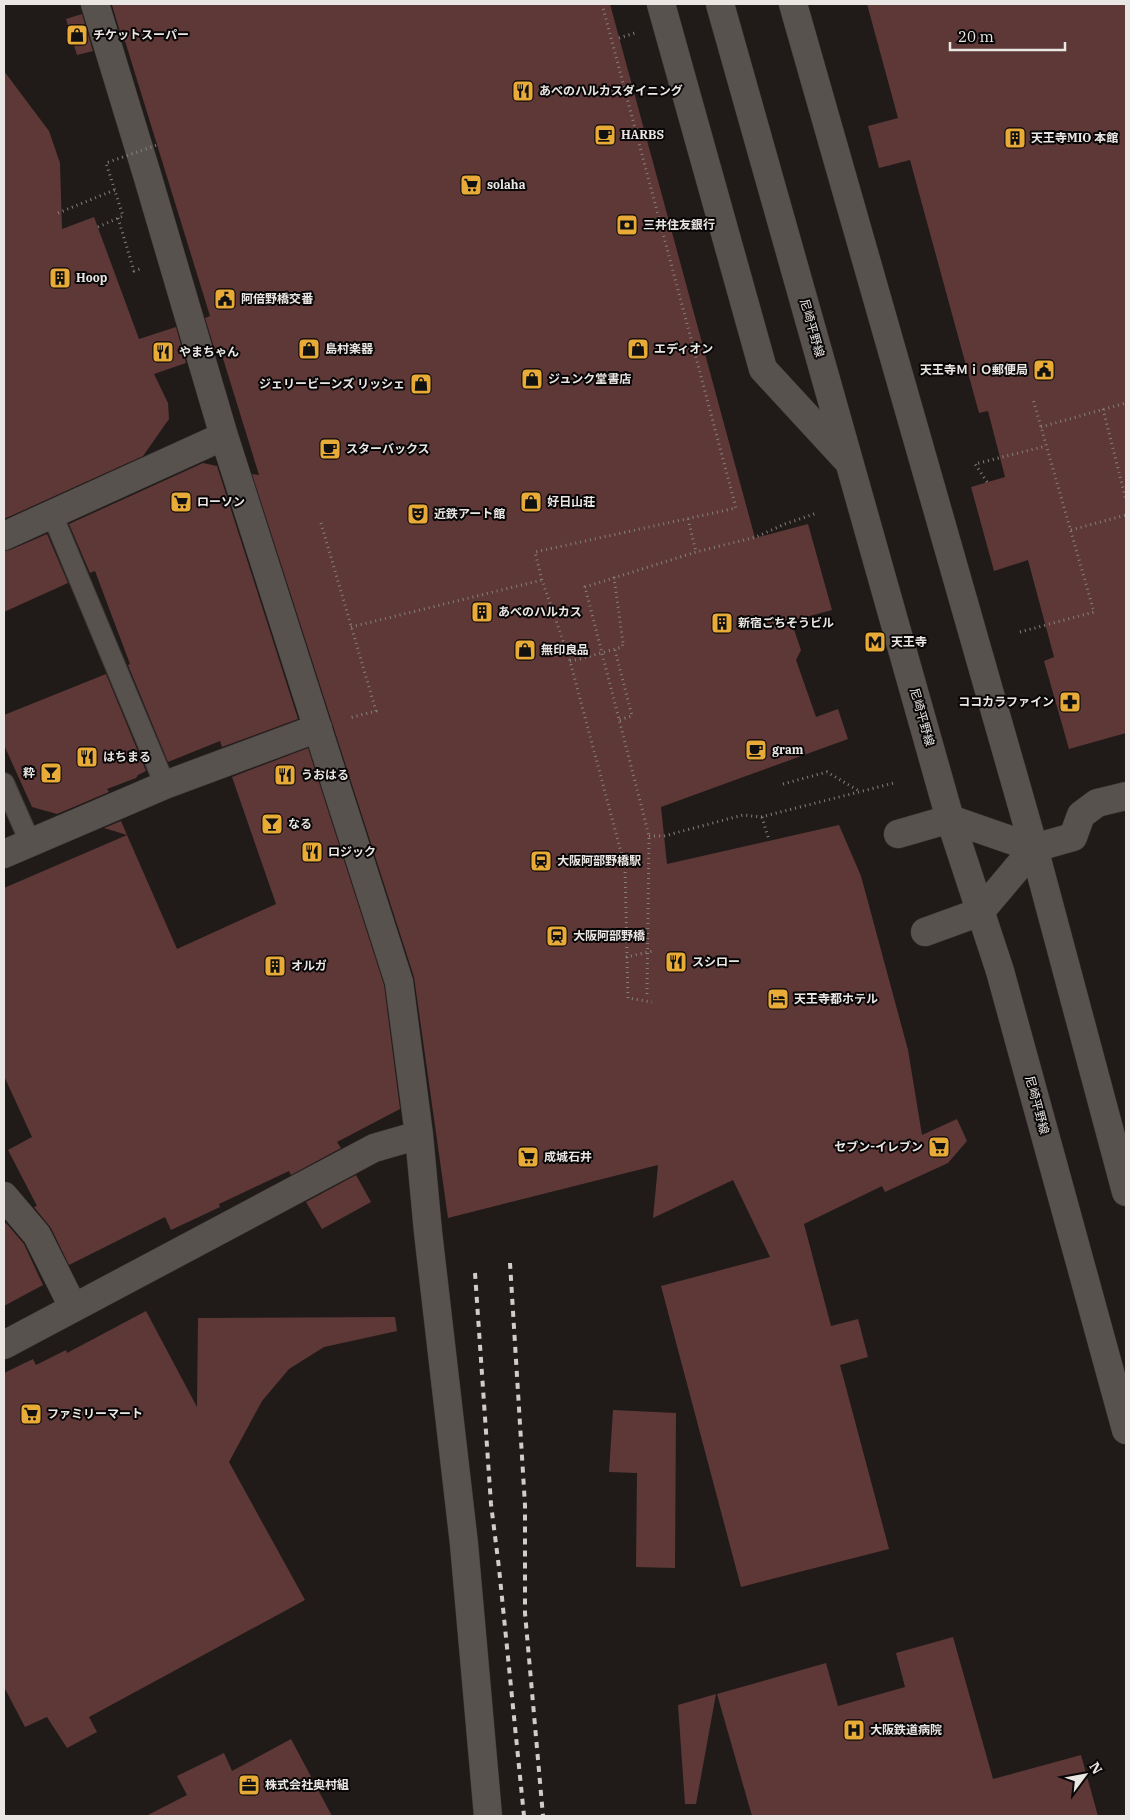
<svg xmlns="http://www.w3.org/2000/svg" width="1130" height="1820" viewBox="0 0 1130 1820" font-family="'IBM Plex Serif','Noto Sans JP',serif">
	<rect width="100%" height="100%" fill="#201b19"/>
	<path fill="#5d3836" d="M117,4H610L755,538L808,524L832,610L791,621L801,650L796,660L816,717L838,709L848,739L661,807L667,864L839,825L861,876L908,1050L922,1135L957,1119L967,1141L948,1163L885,1192L882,1186L804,1224L831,1326L858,1319L868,1357L840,1365L889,1549L741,1587L661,1286L770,1257L733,1180L653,1218L658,1165L448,1218L414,977L252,474L259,475L221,352L216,354L205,318L210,316L125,41L123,42L112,5Z
		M867,4H1126V733L1069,749L1044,661L1054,657L1028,560L994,571L971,487L1005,477L988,411L979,413L910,160L879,168L868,126L898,118Z
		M82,14L93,51L77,55L66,19Z
		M4,71L49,131L60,163L62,229L94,217L139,339L176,327L186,363L154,374L168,403L169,419L143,456L4,519Z
		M203,463L217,466L298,719L222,747L220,741L168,762L128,665L130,664L95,571L90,573L69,524Z
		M47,534L68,583L4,612V551L10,550Z
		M106,674L146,771L138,775L136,778L107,789L109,792L57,814L32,807L4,745V715Z
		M308,748L384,985L400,1109L337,1142L341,1148L291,1175L289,1171L219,1204L220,1207L171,1230L165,1217L69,1265L51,1228L34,1207L37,1206L8,1150L32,1137L4,1076V888L127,835L177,949L276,904L232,777Z
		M121,821L127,835L104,828Z
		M356,1175L371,1202L322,1229L306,1202Z
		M6,1223L24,1244L43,1285L4,1306V1224Z
		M146,1311L197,1407L198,1318L395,1317L397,1331L324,1347L289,1369L262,1401L229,1462L305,1600L89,1717L97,1732L67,1748L47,1717L25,1727L4,1687V1373L33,1359L36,1365L66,1350L67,1353Z
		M613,1410L676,1413L675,1568L636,1567L637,1473L609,1472Z
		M953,1637L993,1779L1081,1755L1098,1816H752L717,1694L826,1663L838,1706L905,1687L896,1653Z
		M716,1694L696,1804H685L678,1705Z
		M291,1739L332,1816H146L187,1795L177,1776L224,1753L232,1771Z"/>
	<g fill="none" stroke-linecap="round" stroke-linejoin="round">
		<g stroke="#3b3736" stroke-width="22">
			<path id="service" d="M52,514L165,785
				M4,783L30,842"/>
		</g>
		<g stroke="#3b3736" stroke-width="29">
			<path id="minor" d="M95,4L148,178L224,436L399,982L419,1135L428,1232L464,1544L488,1816
				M4,536L224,436
				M898,834L950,819L1034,848L1073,837L1081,815L1097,803L1126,796
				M4,854L165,785L318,728
				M925,932L980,912L1034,848
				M4,1196L37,1235L73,1307
				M4,1345L374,1148L419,1135"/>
		</g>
		<g stroke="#3b3736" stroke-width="29">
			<path id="tertiary" d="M661,4L763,369L845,458
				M720,4L950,819L1000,971L1126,1430
				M793,4L1034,848L1126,1192"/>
		</g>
		<path stroke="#84807e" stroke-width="3" stroke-dasharray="1 4" stroke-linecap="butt" d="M602,4L736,508L535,552L542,580L570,661L625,867L628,998L652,1002
			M619,38L635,33
			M58,213L117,189
			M118,218L134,271L140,269
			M1103,409L1126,500
			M1041,427L1126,403
			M987,482L975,464L1046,446
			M688,519L696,552
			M321,523L376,711L349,718
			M1071,530L1126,515
			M614,577L623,643
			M351,627L542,580
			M1020,632L1094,612L1033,399
			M615,650L632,716L619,720
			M570,661L580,659
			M783,784L827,772L859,791
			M762,817L769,840
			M649,836H664L743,815L761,817L894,783
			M647,994L649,836L585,587L696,552L756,537L785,524L817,513"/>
		<use href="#service" stroke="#58524f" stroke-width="20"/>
		<use href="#minor" stroke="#58524f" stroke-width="28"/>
		<use href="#tertiary" stroke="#58524f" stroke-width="28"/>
		<path stroke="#d0ccca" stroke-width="4" stroke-dasharray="6 6" stroke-linecap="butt" d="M510,1263L525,1505V1613L543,1816
			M475,1273L491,1504L499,1568L524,1816"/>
		<path stroke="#84807e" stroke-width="3" stroke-dasharray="1 4" stroke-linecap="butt" d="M98,227L123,216L106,163L157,145
			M580,659L622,647L623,643
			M626,957L653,951"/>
	</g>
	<defs>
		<g id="shop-square" transform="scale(1.125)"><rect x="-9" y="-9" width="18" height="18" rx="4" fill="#e9ab38" stroke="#080606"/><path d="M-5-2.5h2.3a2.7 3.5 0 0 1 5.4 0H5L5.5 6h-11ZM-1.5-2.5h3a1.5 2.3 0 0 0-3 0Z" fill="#111"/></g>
		<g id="restaurant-square" transform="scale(1.125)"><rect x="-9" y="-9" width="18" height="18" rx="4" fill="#e9ab38" stroke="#080606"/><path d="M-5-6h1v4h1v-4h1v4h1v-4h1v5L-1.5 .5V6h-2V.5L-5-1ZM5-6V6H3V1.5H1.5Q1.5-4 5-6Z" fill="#111"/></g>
		<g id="cafe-square" transform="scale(1.125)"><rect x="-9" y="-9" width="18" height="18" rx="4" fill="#e9ab38" stroke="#080606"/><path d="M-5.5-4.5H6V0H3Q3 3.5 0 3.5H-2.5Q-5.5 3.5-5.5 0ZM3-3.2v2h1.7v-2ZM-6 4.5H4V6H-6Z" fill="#111"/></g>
		<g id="building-square" transform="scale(1.125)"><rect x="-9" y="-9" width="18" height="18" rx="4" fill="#e9ab38" stroke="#080606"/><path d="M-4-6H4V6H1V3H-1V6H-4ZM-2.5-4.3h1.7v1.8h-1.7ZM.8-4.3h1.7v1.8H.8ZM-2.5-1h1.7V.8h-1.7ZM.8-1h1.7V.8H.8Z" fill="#111"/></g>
		<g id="supermarket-square" transform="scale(1.125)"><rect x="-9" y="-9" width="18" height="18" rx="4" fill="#e9ab38" stroke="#080606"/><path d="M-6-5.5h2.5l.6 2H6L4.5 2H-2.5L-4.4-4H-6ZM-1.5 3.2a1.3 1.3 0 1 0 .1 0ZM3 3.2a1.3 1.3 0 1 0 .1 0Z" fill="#111"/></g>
		<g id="bank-square" transform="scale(1.125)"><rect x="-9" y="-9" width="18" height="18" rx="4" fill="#e9ab38" stroke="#080606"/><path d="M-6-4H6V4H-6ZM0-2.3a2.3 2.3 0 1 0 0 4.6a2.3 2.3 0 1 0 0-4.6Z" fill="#111"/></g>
		<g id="civic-square" transform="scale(1.125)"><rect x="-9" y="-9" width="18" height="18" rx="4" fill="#e9ab38" stroke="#080606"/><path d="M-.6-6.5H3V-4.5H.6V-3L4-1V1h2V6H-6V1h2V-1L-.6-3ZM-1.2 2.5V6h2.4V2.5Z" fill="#111"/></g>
		<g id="theatre-square" transform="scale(1.125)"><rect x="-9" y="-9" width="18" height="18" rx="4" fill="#e9ab38" stroke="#080606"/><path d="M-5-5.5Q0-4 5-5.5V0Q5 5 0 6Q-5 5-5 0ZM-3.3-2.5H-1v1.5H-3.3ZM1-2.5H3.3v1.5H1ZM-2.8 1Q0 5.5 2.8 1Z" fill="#111"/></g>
		<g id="metro-square" transform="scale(1.125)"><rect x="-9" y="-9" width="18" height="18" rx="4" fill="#e9ab38" stroke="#080606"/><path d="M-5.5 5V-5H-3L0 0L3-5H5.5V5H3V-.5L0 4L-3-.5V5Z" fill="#111"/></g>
		<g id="pharmacy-square" transform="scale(1.125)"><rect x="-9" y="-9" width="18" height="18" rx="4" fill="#e9ab38" stroke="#080606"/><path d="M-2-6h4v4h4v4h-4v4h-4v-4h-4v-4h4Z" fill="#111"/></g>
		<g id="bar-square" transform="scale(1.125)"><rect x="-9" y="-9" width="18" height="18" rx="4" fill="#e9ab38" stroke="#080606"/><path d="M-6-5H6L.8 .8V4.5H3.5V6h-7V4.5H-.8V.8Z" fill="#111"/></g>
		<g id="station-square" transform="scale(1.125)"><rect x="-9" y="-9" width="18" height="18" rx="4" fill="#e9ab38" stroke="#080606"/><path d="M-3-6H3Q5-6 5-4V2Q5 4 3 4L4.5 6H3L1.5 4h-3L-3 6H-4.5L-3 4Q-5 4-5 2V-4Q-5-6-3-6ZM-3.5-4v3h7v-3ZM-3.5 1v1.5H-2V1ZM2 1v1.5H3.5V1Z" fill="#111"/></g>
		<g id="hotel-square" transform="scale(1.125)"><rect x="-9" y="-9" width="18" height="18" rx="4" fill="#e9ab38" stroke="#080606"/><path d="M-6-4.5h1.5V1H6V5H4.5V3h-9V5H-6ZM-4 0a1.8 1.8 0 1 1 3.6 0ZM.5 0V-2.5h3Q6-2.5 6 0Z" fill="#111"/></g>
		<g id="hospital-square" transform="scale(1.125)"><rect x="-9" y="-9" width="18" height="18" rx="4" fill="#e9ab38" stroke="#080606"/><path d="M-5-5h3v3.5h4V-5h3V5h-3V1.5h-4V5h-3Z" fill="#111"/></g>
		<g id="office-square" transform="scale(1.125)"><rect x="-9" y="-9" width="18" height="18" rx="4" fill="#e9ab38" stroke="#080606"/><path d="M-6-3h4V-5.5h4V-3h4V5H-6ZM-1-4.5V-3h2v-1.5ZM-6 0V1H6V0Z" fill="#111"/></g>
	</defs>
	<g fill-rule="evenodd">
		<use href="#shop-square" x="77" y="35"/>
		<use href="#restaurant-square" x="523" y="91"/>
		<use href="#cafe-square" x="605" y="135"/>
		<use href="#building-square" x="1015" y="138"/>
		<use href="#supermarket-square" x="471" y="185"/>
		<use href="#bank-square" x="627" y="225"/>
		<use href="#building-square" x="60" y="278"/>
		<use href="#civic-square" x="225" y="299"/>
		<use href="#shop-square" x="309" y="349"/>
		<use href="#shop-square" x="638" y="349"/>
		<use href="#restaurant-square" x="163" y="352"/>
		<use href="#civic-square" x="1044" y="370"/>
		<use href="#shop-square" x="532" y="379"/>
		<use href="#shop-square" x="421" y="384"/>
		<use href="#cafe-square" x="330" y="449"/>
		<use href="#supermarket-square" x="181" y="502"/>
		<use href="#shop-square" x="531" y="502"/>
		<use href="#theatre-square" x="418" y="514"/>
		<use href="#building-square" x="482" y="612"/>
		<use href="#building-square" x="722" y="623"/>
		<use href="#metro-square" x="875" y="642"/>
		<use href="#shop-square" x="525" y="650"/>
		<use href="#pharmacy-square" x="1070" y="702"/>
		<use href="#cafe-square" x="756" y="750"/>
		<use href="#restaurant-square" x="87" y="757"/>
		<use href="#bar-square" x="51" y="773"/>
		<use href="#restaurant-square" x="285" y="775"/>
		<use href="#bar-square" x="272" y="824"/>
		<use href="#restaurant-square" x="312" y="852"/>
		<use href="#station-square" x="541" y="861"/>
		<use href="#station-square" x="557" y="936"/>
		<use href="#restaurant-square" x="676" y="962"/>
		<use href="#building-square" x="275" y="966"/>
		<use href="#hotel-square" x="778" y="999"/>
		<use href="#supermarket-square" x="939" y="1147"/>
		<use href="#supermarket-square" x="528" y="1157"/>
		<use href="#supermarket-square" x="31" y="1414"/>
		<use href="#hospital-square" x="854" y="1730"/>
		<use href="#office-square" x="249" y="1785"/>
	</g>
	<g text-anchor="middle" stroke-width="4" stroke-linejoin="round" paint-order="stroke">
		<g font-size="12" font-weight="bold" fill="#eae6e4" stroke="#080606" text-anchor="start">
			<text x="93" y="39">チケットスーパー</text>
			<text x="539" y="95">あべのハルカスダイニング</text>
			<text x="621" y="139">HARBS</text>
			<text x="1031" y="142">天王寺MIO 本館</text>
			<text x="487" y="189">solaha</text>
			<text x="643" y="229">三井住友銀行</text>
			<text x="76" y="282">Hoop</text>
			<text x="241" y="303">阿倍野橋交番</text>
			<text x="325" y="353">島村楽器</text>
			<text x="654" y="353">エディオン</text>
			<text x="179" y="356">やまちゃん</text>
			<text x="1028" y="374" text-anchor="end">天王寺ＭｉＯ郵便局</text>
			<text x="548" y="383">ジュンク堂書店</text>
			<text x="405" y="388" text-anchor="end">ジェリービーンズ リッシェ</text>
			<text x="346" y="453">スターバックス</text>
			<text x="197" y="506">ローソン</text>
			<text x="547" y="506">好日山荘</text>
			<text x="434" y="518">近鉄アート館</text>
			<text x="498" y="616">あべのハルカス</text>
			<text x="738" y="627">新宿ごちそうビル</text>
			<text x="891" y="646">天王寺</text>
			<text x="541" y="654">無印良品</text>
			<text x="1054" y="706" text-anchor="end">ココカラファイン</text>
			<text x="772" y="754">gram</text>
			<text x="103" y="761">はちまる</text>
			<text x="35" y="777" text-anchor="end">粋</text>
			<text x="301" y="779">うおはる</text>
			<text x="288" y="828">なる</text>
			<text x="328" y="856">ロジック</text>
			<text x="557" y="865">大阪阿部野橋駅</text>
			<text x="573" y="940">大阪阿部野橋</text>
			<text x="692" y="966">スシロー</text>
			<text x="291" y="970">オルガ</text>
			<text x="794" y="1003">天王寺都ホテル</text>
			<text x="923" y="1151" text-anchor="end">セブン-イレブン</text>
			<text x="544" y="1161">成城石井</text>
			<text x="47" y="1418">ファミリーマート</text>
			<text x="870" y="1734">大阪鉄道病院</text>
			<text x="265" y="1789">株式会社奥村組</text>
		</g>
		<g font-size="12" fill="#eae6e4" stroke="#080606">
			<text transform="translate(812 328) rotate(74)" y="4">尼崎平野線</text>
			<text transform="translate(922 717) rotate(74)" y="4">尼崎平野線</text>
			<text transform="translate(1037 1105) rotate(75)" y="4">尼崎平野線</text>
		</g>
	</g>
	<rect width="1130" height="1820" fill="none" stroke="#eae6e4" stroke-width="10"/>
	<g transform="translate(1085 1775) rotate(58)" stroke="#080606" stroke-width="4" paint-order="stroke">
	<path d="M0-4L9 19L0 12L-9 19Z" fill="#eae6e4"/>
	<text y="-8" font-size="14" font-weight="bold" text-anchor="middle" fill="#eae6e4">N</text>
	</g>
	<path d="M950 42v8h115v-8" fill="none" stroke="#eae6e4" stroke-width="2.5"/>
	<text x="958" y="42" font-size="15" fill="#eae6e4" stroke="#080606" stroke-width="4" paint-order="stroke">20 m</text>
</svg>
